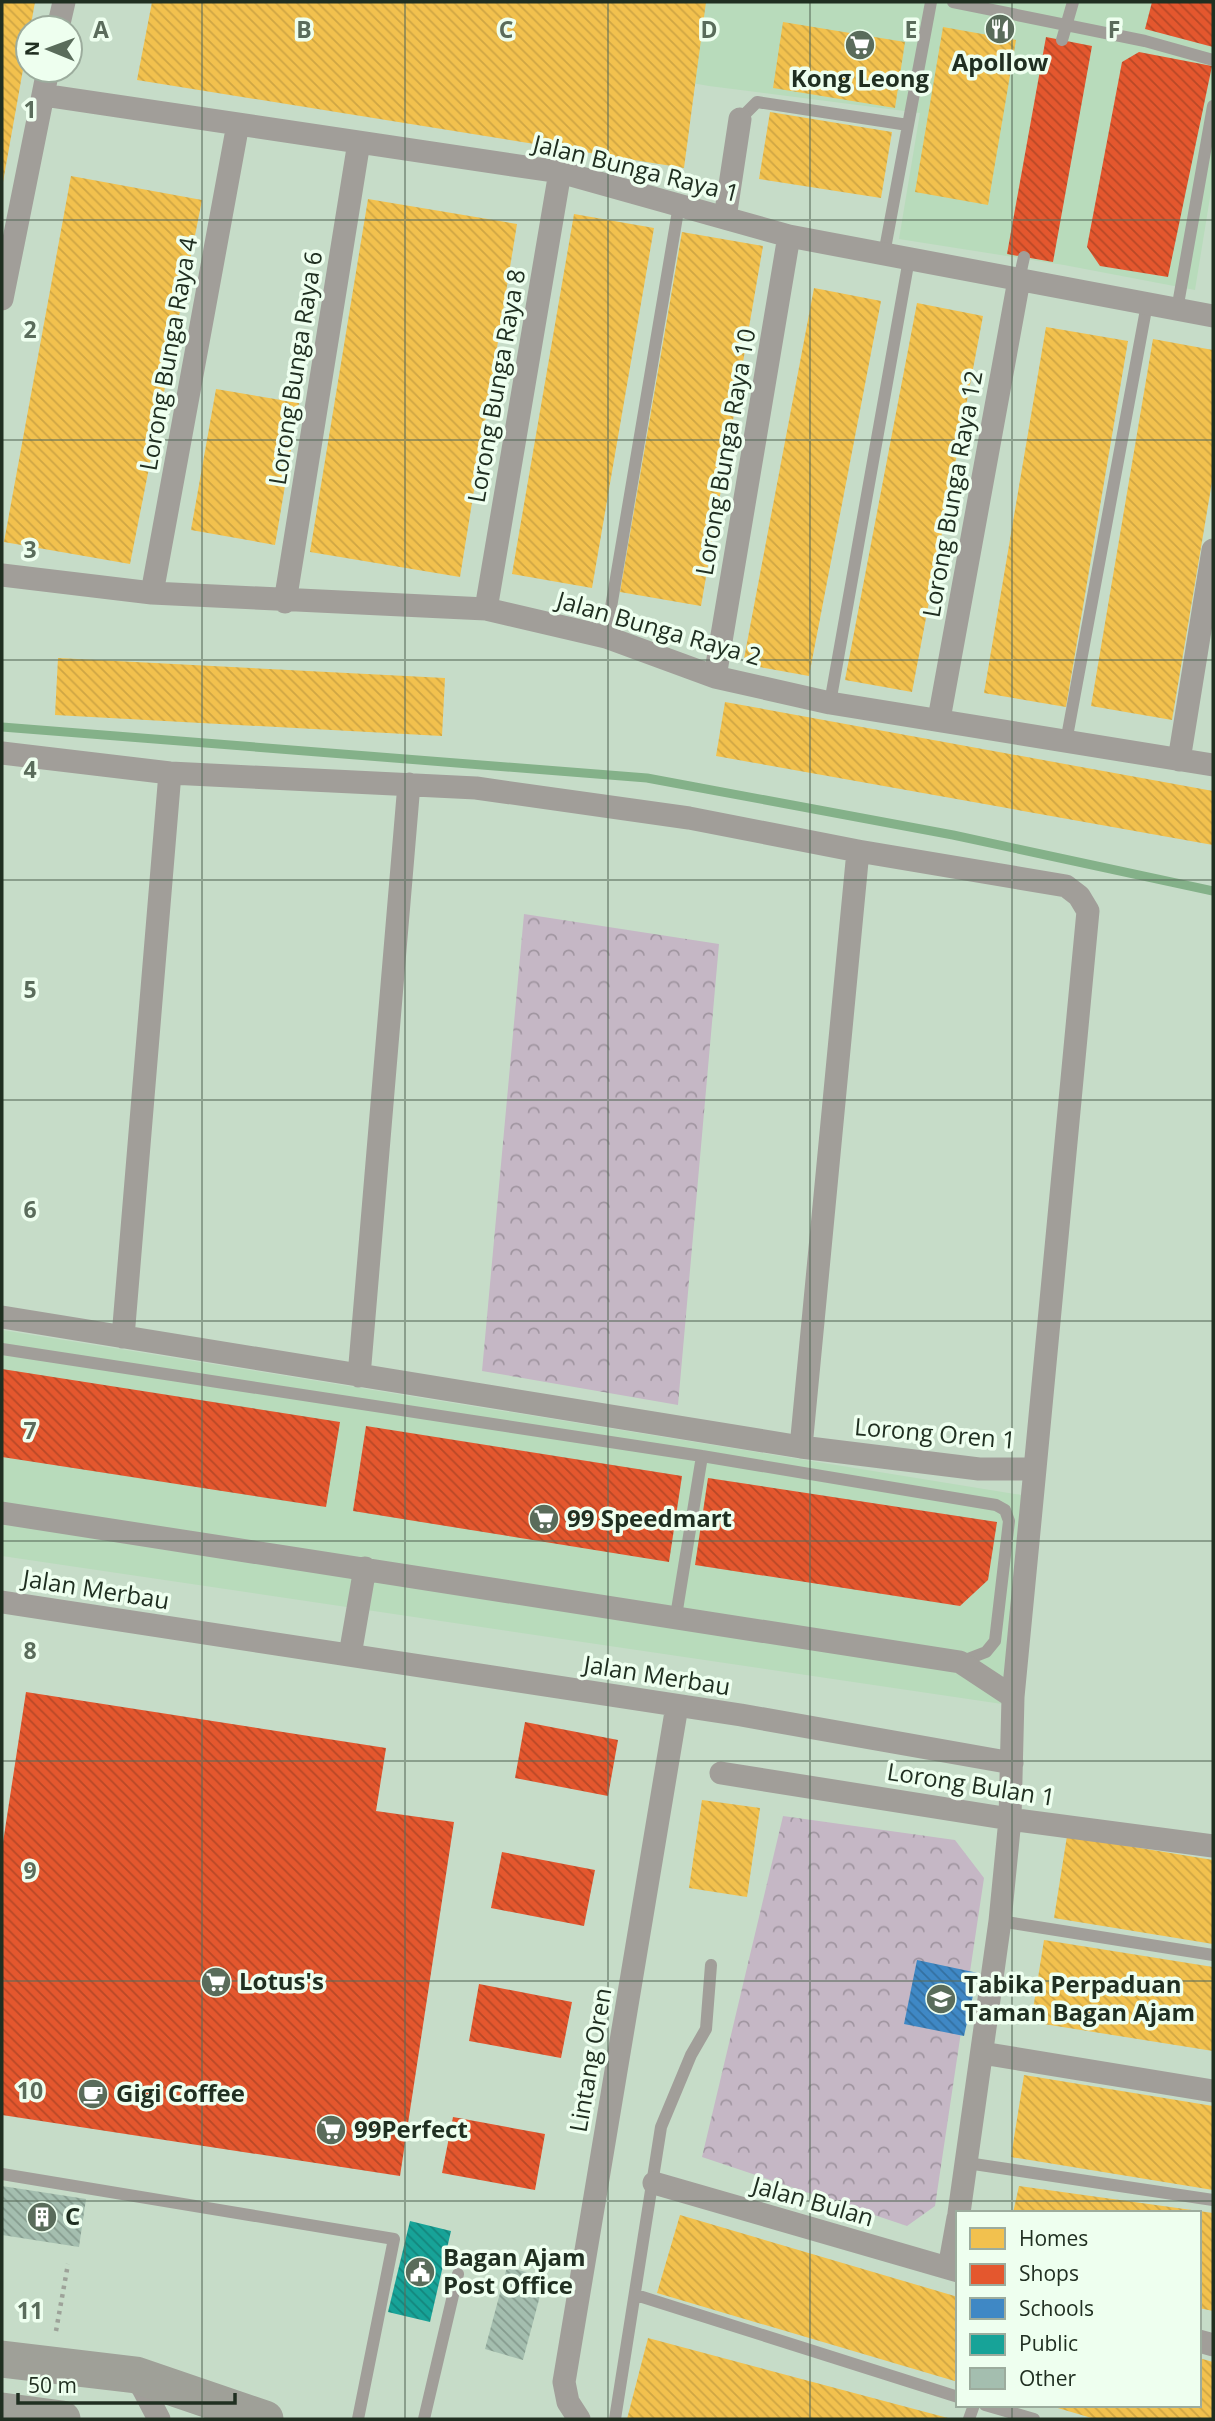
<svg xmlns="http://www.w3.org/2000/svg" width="1215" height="2421" viewBox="0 0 1215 2421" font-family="'Open Sans',sans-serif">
	<defs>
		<pattern id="park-crowns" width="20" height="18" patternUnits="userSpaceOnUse" patternTransform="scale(1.75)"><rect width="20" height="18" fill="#c5b7c5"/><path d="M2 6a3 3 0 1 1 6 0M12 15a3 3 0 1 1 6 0" fill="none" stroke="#a095a0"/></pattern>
		<pattern id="homes-back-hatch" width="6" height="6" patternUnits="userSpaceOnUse" patternTransform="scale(1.75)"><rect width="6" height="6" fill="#f2c14e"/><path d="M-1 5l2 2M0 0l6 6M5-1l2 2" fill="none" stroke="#cfa644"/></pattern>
		<pattern id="shops-back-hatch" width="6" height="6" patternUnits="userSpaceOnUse" patternTransform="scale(1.75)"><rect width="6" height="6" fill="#e4572e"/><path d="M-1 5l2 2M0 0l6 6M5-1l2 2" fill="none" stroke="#b84827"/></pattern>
		<pattern id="schools-back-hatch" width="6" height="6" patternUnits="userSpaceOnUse" patternTransform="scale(1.75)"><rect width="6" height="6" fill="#3f88c5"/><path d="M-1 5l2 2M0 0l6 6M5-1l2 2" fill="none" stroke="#3470a0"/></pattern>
		<pattern id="public-back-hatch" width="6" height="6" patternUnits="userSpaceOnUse" patternTransform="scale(1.75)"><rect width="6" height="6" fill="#17a398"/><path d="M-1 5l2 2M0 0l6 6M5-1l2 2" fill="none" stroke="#14857c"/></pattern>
		<pattern id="building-back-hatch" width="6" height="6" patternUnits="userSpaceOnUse" patternTransform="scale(1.75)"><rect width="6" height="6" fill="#a4beaf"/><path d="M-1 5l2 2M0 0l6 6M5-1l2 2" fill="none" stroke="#859b8e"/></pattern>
	</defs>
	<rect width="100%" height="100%" fill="#c6dcc8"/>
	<path fill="#b8dbbb" d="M228,2H1213V179L1195,290L1064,265L899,239L920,113L709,86Z
		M2,1330L1028,1496L1002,1704L2,1556Z"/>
	<path fill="url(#park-crowns)" d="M524,914L719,944L678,1405L482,1371Z
		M783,1816L955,1840L984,1878L935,2206L907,2226L702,2157Z"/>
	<path fill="url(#homes-back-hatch)" d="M2,2H35L3,182H2Z
		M152,2H706L684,168L137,80Z
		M783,22L905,42L895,108L773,88Z
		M943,27L1016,40L988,205L915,192Z
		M770,112L892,132L881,198L759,179Z
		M71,176L202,200L130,564L4,542Z
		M368,199L517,224L460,577L310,552Z
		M574,214L654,228L592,588L512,574Z
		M682,232L763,246L701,606L620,592Z
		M814,288L881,301L809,676L743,664Z
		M917,303L983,316L912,692L845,680Z
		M1046,327L1128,341L1066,707L984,693Z
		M1153,339L1213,350V476L1172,720L1091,706Z
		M216,389L299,403L275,545L191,530Z
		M58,658L445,678L442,736L55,715Z
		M725,702L1213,791V845L716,756Z
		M702,1800L760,1808L747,1897L689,1888Z
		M1067,1836L1213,1860V1944L1054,1918Z
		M1044,1940L1213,1967V2051L1031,2022Z
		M1024,2075L1213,2106V2190L1011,2157Z
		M1019,2186L1199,2211V2213H1013Z
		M1199,2211L1213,2213V2311L1199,2308Z
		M680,2215L958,2297V2382L657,2293Z
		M648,2338L948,2418V2419H627Z
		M1199,2358L1213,2362V2419H1095L1051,2406L1199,2405Z"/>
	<path fill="url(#shops-back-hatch)" d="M1152,2H1213V47L1145,29Z
		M1046,37L1092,46L1053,262L1007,254Z
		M1139,52L1212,66L1168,277L1100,266L1087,247L1122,62Z
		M2,1369L340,1422L326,1507L2,1457Z
		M366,1426L682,1476L669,1562L353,1511Z
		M708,1478L997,1522L988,1580L960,1606L695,1565Z
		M26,1692L386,1748L376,1811L454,1822L400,2176L2,2115V1849Z
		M525,1722L618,1740L608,1796L515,1778Z
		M502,1852L595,1870L584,1926L491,1908Z
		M479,1984L572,2002L561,2058L469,2041Z
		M453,2117L545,2134L535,2190L442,2173Z"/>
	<path fill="url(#schools-back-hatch)" d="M917,1960L978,1973L964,2036L904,2024Z"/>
	<path fill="url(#public-back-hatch)" d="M410,2221L451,2231L430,2322L388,2312Z"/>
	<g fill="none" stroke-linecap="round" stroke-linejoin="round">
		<path stroke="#84b189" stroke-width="9" d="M2,727L647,778L953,835L1213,891"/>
	</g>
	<path fill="url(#building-back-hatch)" d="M2,2186L86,2199L79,2247L2,2235Z
		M507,2267L545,2277L523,2360L485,2349Z"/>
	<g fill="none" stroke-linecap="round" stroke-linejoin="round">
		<path stroke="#9da299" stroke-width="4.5" stroke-dasharray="3.5 5" stroke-linecap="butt" d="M56,2331L68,2264"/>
		<path stroke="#a19e99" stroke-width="12" d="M953,2L1145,41L1213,60
			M1062,40L1073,2
			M740,119L757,102L908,125
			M884,254L931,2
			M1019,280L1024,257
			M1177,310L1213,106
			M606,637L679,205
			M830,703L909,259
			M1066,742L1147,304
			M2,1349L702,1456L996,1505L1005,1510L1009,1521L995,1641L986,1652L960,1662
			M676,1616L702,1456
			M1000,1921L1213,1955
			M967,2163L1213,2200
			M2,2174L394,2239L358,2419
			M636,2295L958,2397
			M985,2405L1034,2419
			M424,2419L458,2274
			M615,2419L661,2127L691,2055L706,2029L711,1965
			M969,2419L974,2405"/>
		<path stroke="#a19e99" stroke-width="23" d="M58,28L64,2
			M43,95L560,172L789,236L1213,316
			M725,218L740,119
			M2,299L48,70
			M2,575L152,593L486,609L606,637L715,677L830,703L1213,765
			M152,593L238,124
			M285,602L359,142
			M486,609L560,172
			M715,677L789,236
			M939,719L1019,280
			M2,753L170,773L476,788L689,818L858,851L1066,886L1079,896L1088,911L1035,1469H979L801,1447L2,1317
			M1179,760L1213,550
			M123,1337L170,773
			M359,1376L409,784
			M801,1447L858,851
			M2,1513L960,1662L1013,1697
			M2,1602L741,1715L1012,1763
			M350,1655L365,1568
			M721,1773L1010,1819L1213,1846
			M982,2053L1213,2091
			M654,2183L958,2271
			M959,2213L1000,1921L1010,1819L1013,1697L1035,1469
			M949,2268L958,2218
			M1199,2341L1213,2345
			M136,2375L159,2419
			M579,2419L568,2402L564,2382L677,1706"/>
		<path stroke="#9fa098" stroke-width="37" d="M2,2359L136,2375L265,2419
			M2,2411L62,2419"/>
	</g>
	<path fill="none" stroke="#5a6c5b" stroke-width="2" stroke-opacity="0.55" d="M202,2V2419M405,2V2419M608,2V2419M810,2V2419M1012,2V2213M2,220H1213M2,440H1213M2,660H1213M2,880H1213M2,1100H1213M2,1321H1213M2,1541H1213M2,1761H1213M2,1981H1213M2,2201H1213M1012,2405V2419"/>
	<defs>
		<g id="restaurant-disc" transform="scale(1.575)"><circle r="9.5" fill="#5a6c5b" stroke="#eeffef"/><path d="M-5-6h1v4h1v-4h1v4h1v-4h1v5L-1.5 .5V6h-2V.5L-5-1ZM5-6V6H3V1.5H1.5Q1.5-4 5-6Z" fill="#fff"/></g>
		<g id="supermarket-disc" transform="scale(1.575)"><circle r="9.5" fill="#5a6c5b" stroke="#eeffef"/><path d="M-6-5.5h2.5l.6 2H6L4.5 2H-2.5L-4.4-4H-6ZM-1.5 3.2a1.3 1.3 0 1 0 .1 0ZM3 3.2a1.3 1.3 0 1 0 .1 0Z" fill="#fff"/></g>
		<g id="school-disc" transform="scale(1.575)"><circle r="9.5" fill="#5a6c5b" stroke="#eeffef"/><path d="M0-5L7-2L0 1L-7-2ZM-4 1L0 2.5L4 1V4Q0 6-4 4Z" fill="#fff"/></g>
		<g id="cafe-disc" transform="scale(1.575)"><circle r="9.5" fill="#5a6c5b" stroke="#eeffef"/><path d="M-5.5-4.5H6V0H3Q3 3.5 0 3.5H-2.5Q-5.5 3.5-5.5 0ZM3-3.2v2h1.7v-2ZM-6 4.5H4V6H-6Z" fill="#fff"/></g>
		<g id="building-disc" transform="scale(1.575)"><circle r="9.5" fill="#5a6c5b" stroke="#eeffef"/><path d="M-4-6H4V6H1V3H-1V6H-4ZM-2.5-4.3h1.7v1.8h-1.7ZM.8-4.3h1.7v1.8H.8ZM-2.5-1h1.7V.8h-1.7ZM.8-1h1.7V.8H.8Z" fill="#fff"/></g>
		<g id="civic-disc" transform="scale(1.575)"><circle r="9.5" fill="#5a6c5b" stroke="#eeffef"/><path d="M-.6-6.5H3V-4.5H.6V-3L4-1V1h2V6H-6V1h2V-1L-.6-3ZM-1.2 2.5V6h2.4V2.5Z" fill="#fff"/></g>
	</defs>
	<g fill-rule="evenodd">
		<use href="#restaurant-disc" x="1000" y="29"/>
		<use href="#supermarket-disc" x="860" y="45"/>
		<use href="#supermarket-disc" x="544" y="1519"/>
		<use href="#supermarket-disc" x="216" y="1982"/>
		<use href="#school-disc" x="941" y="1999"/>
		<use href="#cafe-disc" x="93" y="2094"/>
		<use href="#supermarket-disc" x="331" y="2130"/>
		<use href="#building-disc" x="42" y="2217"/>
		<use href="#civic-disc" x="420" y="2272"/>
	</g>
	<g text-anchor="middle" stroke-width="7" stroke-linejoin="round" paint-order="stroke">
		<g font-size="24" font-weight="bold" fill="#202f21" stroke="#eeffef" text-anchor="start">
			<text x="1000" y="71" text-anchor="middle">Apollow</text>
			<text x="860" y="87" text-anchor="middle">Kong Leong</text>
			<text x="567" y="1527">99 Speedmart</text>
			<text x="239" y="1990">Lotus's</text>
			<text x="964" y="1993">Tabika Perpaduan<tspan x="964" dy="28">Taman Bagan Ajam</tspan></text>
			<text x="116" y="2102">Gigi Coffee</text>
			<text x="354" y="2138">99Perfect</text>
			<text x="65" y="2225">C</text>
			<text x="443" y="2266">Bagan Ajam<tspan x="443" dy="28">Post Office</tspan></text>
		</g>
		<g font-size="24" fill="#202f21" stroke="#eeffef">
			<text transform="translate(636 169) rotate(14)" y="8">Jalan Bunga Raya 1</text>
			<text transform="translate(169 354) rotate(-80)" y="8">Lorong Bunga Raya 4</text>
			<text transform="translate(296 368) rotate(-81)" y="8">Lorong Bunga Raya 6</text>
			<text transform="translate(497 386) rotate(-80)" y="8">Lorong Bunga Raya 8</text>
			<text transform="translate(726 452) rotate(-80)" y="8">Lorong Bunga Raya 10</text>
			<text transform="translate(953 494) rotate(-80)" y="8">Lorong Bunga Raya 12</text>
			<text transform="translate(659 629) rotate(16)" y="8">Jalan Bunga Raya 2</text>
			<text transform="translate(935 1434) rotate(5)" y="8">Lorong Oren 1</text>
			<text transform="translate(96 1590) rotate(9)" y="8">Jalan Merbau</text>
			<text transform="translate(657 1676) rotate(9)" y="8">Jalan Merbau</text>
			<text transform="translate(971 1785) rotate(9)" y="8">Lorong Bulan 1</text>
			<text transform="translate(591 2060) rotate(-80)" y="8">Lintang Oren</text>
			<text transform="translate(813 2202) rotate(16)" y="8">Jalan Bulan</text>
		</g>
	</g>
	<g font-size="23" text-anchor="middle" font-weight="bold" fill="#5a6c5b" stroke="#eeffef" stroke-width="7" stroke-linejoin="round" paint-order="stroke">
		<text x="101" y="38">A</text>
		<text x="304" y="38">B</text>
		<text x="506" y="38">C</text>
		<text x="709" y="38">D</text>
		<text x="911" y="38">E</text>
		<text x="1114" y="38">F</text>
		<text x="30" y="118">1</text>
		<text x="30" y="338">2</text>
		<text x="30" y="558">3</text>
		<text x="30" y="778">4</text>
		<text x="30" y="998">5</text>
		<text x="30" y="1218">6</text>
		<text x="30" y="1439">7</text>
		<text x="30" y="1659">8</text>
		<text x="30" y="1879">9</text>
		<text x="30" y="2099">10</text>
		<text x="30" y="2319">11</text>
	</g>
	<rect width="1215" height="2421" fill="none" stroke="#202f21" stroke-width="7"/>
	<rect x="956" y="2211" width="245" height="196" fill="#eeffef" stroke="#9cac9d" stroke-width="2"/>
	<rect x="970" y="2228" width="35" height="21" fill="#f2c14e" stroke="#9cac9d" stroke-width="2"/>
	<text x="1019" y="2246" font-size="21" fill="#202f21">Homes</text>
	<rect x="970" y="2264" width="35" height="21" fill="#e4572e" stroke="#9cac9d" stroke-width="2"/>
	<text x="1019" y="2281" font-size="21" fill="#202f21">Shops</text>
	<rect x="970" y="2298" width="35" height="21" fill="#3f88c5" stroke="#9cac9d" stroke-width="2"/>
	<text x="1019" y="2316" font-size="21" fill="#202f21">Schools</text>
	<rect x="970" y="2334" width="35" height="21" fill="#17a398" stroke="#9cac9d" stroke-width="2"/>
	<text x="1019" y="2351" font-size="21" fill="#202f21">Public</text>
	<rect x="970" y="2368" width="35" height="21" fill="#a4beaf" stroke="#9cac9d" stroke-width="2"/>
	<text x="1019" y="2386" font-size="21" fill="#202f21">Other</text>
	<g transform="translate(49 49) rotate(271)"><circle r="33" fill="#eeffef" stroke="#9cac9d" stroke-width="2"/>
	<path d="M0-5L12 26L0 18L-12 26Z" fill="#5a6c5b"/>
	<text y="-10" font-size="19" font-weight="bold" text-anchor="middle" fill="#202f21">N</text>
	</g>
	<path d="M18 2393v10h217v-10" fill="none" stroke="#202f21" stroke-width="3.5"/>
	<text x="28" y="2393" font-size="21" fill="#202f21" stroke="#eeffef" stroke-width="5" paint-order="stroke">50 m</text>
</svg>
